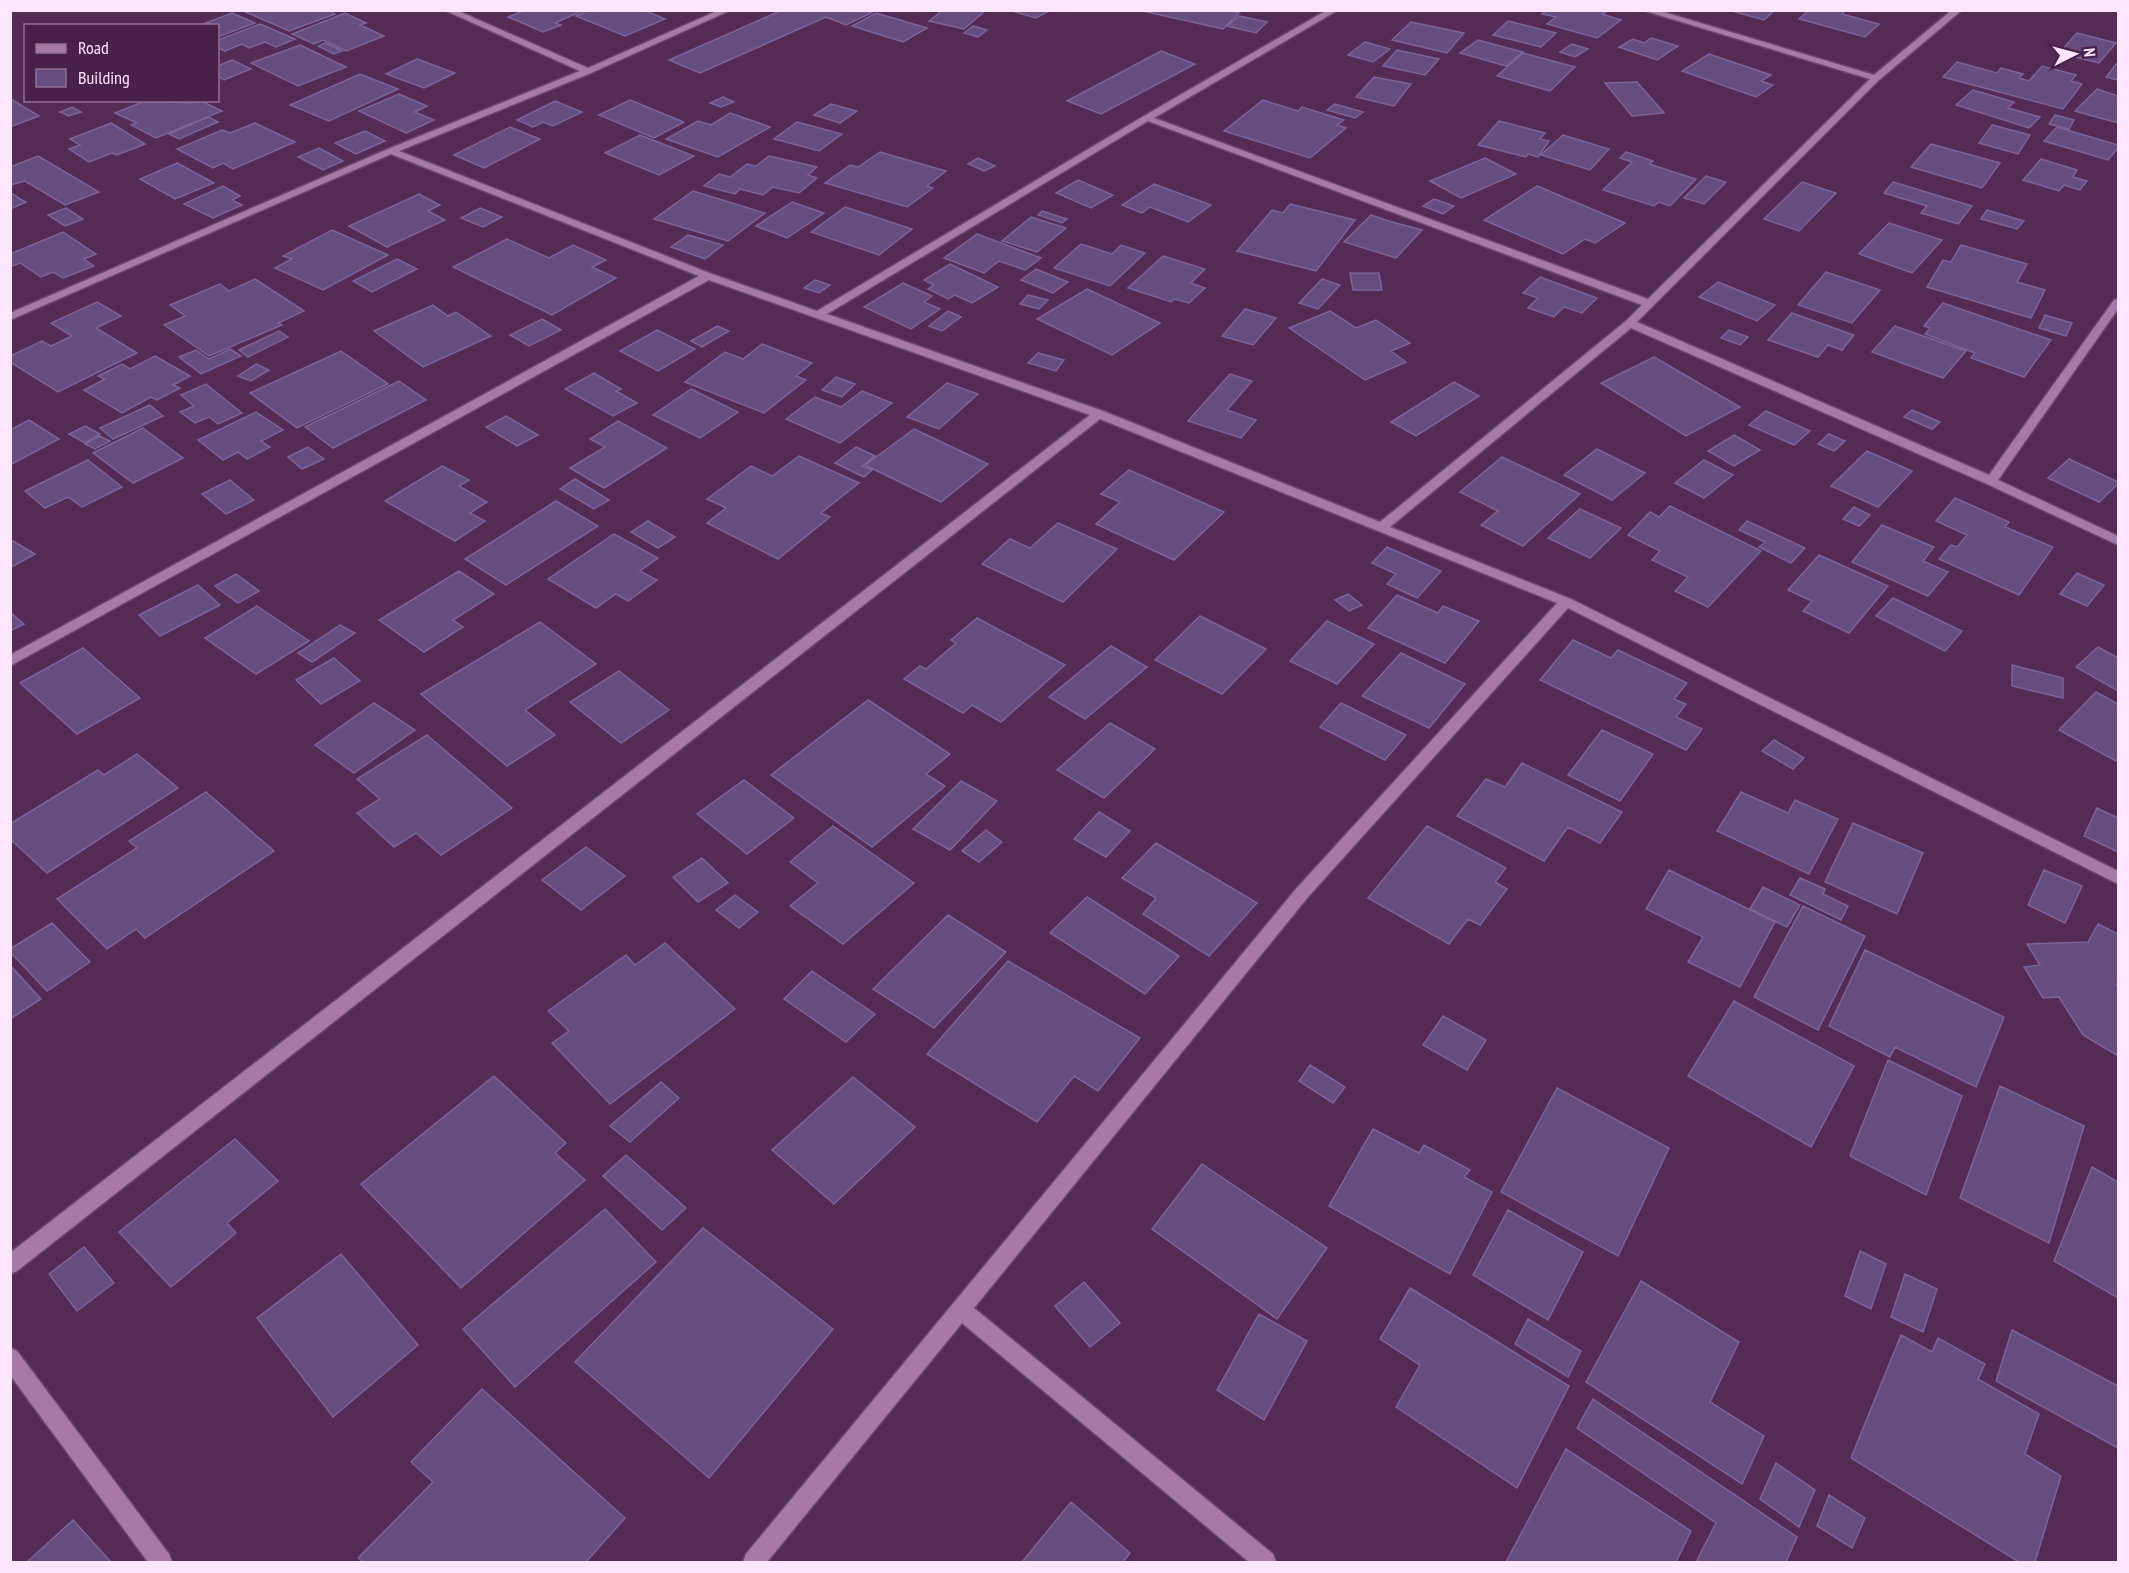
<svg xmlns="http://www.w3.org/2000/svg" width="2129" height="1573" viewBox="0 0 2129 1573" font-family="'PT Sans Narrow',sans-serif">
	<rect width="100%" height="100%" fill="#532b55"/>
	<path fill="#664d80" stroke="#7c6398" stroke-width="1.5" d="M241,10H328L335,14L289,31Z
		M584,10L555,23L561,25L543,32L508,17L523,11L520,10Z
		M589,10H644L665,19L625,36L576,16Z
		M782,10L873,12L846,25L826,17L700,73L669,60Z
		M943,10H986L964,29L929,21Z
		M1043,10L1047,12L1036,18L1012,11Z
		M1138,10H1226L1239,13L1223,29Z
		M1547,10H1602L1606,12L1602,14L1621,20L1597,38L1547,24L1556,17L1542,14Z
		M1728,10H1775L1764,20Z
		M1809,10H1846L1842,14L1879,24L1865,37L1799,19Z
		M232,13L255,23L218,37V26H198Z
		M345,13L366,23L360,25L384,36L346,51L323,40L314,44L292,34Z
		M876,13L927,28L903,42L852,26Z
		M1239,16L1267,22L1256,33L1227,26Z
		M1508,21L1556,33L1541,47L1493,35Z
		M1411,22L1464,33L1447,53L1392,40Z
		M260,24L295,39L276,47L265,42L249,48L242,44L225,51L218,48V40Z
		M973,26L987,30L978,37L964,33Z
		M2077,33L2116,43L2099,63L2059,53Z
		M1651,38L1678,46L1657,60L1619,47L1633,39L1644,43Z
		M1478,40L1523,52L1506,66L1460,53Z
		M1365,42L1390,49L1373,62L1348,55Z
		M325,43L342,51L334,54L318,46Z
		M1572,44L1588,49L1575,57L1560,52Z
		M300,45L346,67L298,86L251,63Z
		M1397,50L1439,59L1425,75L1383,66Z
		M1161,51L1195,64L1101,114L1067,101Z
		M1523,53L1575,67L1550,91L1497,76Z
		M1709,54L1771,75L1761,81L1773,85L1756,97L1682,71Z
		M417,59L455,73L424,88L386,74Z
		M232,60L251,69L224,80L218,76V66Z
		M1957,62L1997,73L2001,68L2023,74L2019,78L2029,81L2042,66L2076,75L2071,81L2082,84L2063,109L1943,77Z
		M2118,62V80L2106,77Z
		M360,74L398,89L329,121L290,105Z
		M1374,77L1411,84L1394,106L1356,97Z
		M1637,82L1664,113L1632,116L1605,83Z
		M2097,89L2118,96V123L2075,111Z
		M1973,90L2014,102L2008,108L2040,117L2029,128L1956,105Z
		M399,94L427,106L415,112L434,120L406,133L359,111Z
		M723,97L734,102L721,107L710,103Z
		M10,99H11L39,116L10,127Z
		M147,100L188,103L199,100L222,111L156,138L131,125L137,123L115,113Z
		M630,100L684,122L654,138L599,115Z
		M1263,100L1298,111L1302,107L1344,120L1337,125L1346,128L1310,158L1224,131Z
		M555,101L582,112L553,126L543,122L533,127L517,120Z
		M831,104L857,111L840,123L814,115Z
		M1335,104L1363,112L1355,118L1327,110Z
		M72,107L81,112L69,116L60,112Z
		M730,113L770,127L718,157L666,139L698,121L711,125Z
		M2055,115L2074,120L2069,129L2049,124Z
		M208,117L218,122L179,139L169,134Z
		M1499,121L1545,133L1540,139L1549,141L1538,157L1528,154L1526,157L1478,145Z
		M797,122L842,134L819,151L774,139Z
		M111,123L145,144L117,155L112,153L89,162L69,149L80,145L70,139Z
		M255,123L295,142L233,169L223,163L213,168L177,149L222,130L230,133Z
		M1992,125L2030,135L2018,154L1979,143Z
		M510,127L540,139L484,168L454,155Z
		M2057,127L2118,145V148L2108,160L2044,141Z
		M365,131L385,141L356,154L335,143Z
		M640,135L694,156L659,175L605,153Z
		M1563,135L1609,149L1590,170L1541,155Z
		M1931,144L2000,163L1982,188L1911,167Z
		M319,148L343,161L323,170L298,157Z
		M880,152L946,171L927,186L933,188L907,207L825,183L850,165L858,167Z
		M1626,152L1653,161L1649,164L1696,179L1670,206L1659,202L1654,206L1603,190L1632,162L1620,158Z
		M38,156L99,192L65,205L25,181L10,185V167Z
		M769,156L817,167L808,175L817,178L799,193L773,187L763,195L740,189L735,194L704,186L719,174L730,177L747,164L756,166Z
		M978,158L995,166L984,171L968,164Z
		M1485,158L1516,174L1461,198L1430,181Z
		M2041,159L2077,170L2073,177L2087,181L2080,190L2064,185L2059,191L2023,180Z
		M177,163L214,183L175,199L140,179Z
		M1706,176L1726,182L1704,204L1684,198Z
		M1078,180L1113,195L1091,208L1056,193Z
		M1802,182L1836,193L1799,231L1764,219Z
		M1893,182L1972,206L1958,224L1921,213L1927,206L1884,193Z
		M1154,184L1211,205L1188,222L1150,207L1142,213L1122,205Z
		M223,186L240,196L232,200L242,205L213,218L184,204Z
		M1537,186L1549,191L1625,223L1595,243L1585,239L1563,254L1484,220Z
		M693,191L765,213L728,241L654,219Z
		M10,192L22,200L26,202L10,209Z
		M419,194L440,205L428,211L445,220L387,247L349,226Z
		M1434,199L1454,206L1443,214L1423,206Z
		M792,202L824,213L787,238L756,226Z
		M1290,204L1355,220L1316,271L1237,251L1272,210L1283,213Z
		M845,207L912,229L879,255L811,232Z
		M66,208L83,219L65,226L48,215Z
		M480,208L502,217L483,227L461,218Z
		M1987,210L2024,221L2017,229L1981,219Z
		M1042,211L1067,219L1062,223L1038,215Z
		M1371,215L1392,222L1422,230L1396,258L1344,242Z
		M1031,217L1066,228L1037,252L1002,241Z
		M1889,223L1942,240L1912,273L1859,254Z
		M332,230L388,255L323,290L275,268L292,259L283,256Z
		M63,232L96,254L84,259L94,266L63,278L53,272L41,277L20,263L10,267V254Z
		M977,234L1041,258L1025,270L999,261L984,273L944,258Z
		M688,235L723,245L705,259L671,247Z
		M507,239L549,258L573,245L606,260L592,267L616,278L552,315L453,267Z
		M1081,244L1112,254L1121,245L1145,253L1110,286L1054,268Z
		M1961,245L2027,264L2017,282L2045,290L2031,318L1927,287L1943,260L1951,262Z
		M1163,256L1205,269L1191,283L1205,288L1189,303L1174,299L1171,302L1128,288Z
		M397,259L417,269L372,292L353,281Z
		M950,264L998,287L972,303L955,295L948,299L928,289L934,285L924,280Z
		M1036,269L1068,282L1053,293L1021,280Z
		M1826,272L1880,290L1852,323L1798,305Z
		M1350,273H1379L1382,290H1353Z
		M1540,277L1597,298L1582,313L1564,307L1554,317L1528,308L1538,298L1523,293Z
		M255,279L304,311L278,323L282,325L209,356L164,325L185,316L170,305L220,284L229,291Z
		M1322,279L1340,285L1318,309L1299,303Z
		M815,280L830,285L819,293L804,288Z
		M1718,282L1775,305L1757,321L1699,297Z
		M903,283L932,296L924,302L940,309L911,329L864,307Z
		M1087,289L1160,323L1112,355L1037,319Z
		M1028,295L1048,300L1039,309L1020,304Z
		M97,302L121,316L96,328L137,353L58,392L10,362V356L42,341L51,346L72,336L51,323Z
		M1943,303L2051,340L2024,377L1971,358L1975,353L1925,334L1930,328L1924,326Z
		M433,305L448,316L456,312L491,336L423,367L374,331Z
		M1245,309L1276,318L1253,345L1222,336Z
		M948,311L961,317L942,331L929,326Z
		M1330,311L1356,328L1376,320L1410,343L1391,351L1406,362L1365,380L1289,328Z
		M1792,313L1854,335L1842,350L1828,345L1818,357L1768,340Z
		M2045,315L2072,323L2066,336L2039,328Z
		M542,319L561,330L529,346L510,335Z
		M717,326L729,331L702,347L691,341Z
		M1895,326L1966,351L1943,378L1872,352Z
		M657,330L695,349L658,371L620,351Z
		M1729,330L1748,337L1740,345L1721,338Z
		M279,331L288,337L248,357L239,350Z
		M762,344L812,363L796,376L806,380L764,413L685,382L725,352L743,359Z
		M230,349L241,356L201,374L179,357L196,350L209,359Z
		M341,351L388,384L297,428L250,393Z
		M1038,353L1064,360L1056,371L1028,363Z
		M155,356L190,376L173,385L180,388L157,400L151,397L122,413L84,390L105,379L98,376L122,364L130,369Z
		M1654,357L1740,407L1686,436L1601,383Z
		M256,364L269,370L251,381L238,376Z
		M594,373L621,389L616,391L637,403L613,416L565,389Z
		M1230,374L1252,381L1227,410L1256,420L1241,438L1188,421Z
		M836,377L855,384L842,397L822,390Z
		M399,381L426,400L333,448L305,427Z
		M1454,382L1479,396L1416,436L1391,422Z
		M947,383L978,394L939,429L907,417Z
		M206,384L242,413L218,424L209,417L195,423L180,412L194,406L181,395Z
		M691,389L738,412L700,438L653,415Z
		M862,391L892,403L840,443L786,419L815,397L841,407Z
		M150,405L163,416L113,439L100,428Z
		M1912,410L1940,422L1932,429L1904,417Z
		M1766,411L1810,431L1794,445L1749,425Z
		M256,412L283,430L261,441L270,447L247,459L238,452L223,460L198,440Z
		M506,416L538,435L517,446L486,427Z
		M29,420L59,439L10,465V430Z
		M618,421L667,448L604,488L570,468L605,447L590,439Z
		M85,426L100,434L85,443L69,434Z
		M143,428L183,458L133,483L93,453Z
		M914,429L988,464L941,502L865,465Z
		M1829,434L1845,441L1834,451L1818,444Z
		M1734,435L1760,450L1734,466L1708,451Z
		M99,436L110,441L95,449L85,444Z
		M308,447L324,459L302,469L288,457Z
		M856,447L875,456L862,466L872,470L864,477L835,463Z
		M1597,449L1645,473L1612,500L1564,475Z
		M1867,451L1912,471L1878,507L1831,486Z
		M799,456L859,483L821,513L830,517L778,559L707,523L726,508L707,499L751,466L772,476Z
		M1502,457L1580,494L1523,546L1481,525L1498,511L1460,492Z
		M2069,459L2118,482V484L2099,502L2048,478Z
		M88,460L122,487L82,507L68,497L45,508L25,491Z
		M1704,460L1733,475L1704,498L1675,483Z
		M442,466L469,480L459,486L487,502L470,513L485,521L455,541L385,501Z
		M1129,470L1224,512L1174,560L1096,524L1120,502L1101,494Z
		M575,479L609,500L594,509L560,489Z
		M230,480L254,500L226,514L202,494Z
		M1955,498L2009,522L2005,527L2053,547L2019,595L1939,559L1951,545L1957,547L1967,535L1936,521Z
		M556,501L598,526L506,585L465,559Z
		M1670,506L1761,551L1708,607L1675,591L1688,577L1652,560L1660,551L1628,535L1650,512L1659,517Z
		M1854,507L1870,515L1859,526L1843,519Z
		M1580,509L1621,528L1590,558L1548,538Z
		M648,521L675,537L658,548L631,532Z
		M1747,521L1805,548L1791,563L1759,547L1765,542L1739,530Z
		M1058,523L1117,549L1063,602L982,564L1010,539L1030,548Z
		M1882,525L1934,547L1923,561L1948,572L1928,596L1852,562Z
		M614,534L658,558L640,571L657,580L628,601L616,594L596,608L548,579Z
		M13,541L35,554L10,568V542Z
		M1387,547L1441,571L1417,598L1387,584L1396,574L1372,563Z
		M1819,555L1888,586L1849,633L1803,611L1812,601L1788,590Z
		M459,571L494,594L453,620L463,627L424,652L379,620Z
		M2077,573L2104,585L2087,606L2060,594Z
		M236,574L259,591L238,603L215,586Z
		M198,585L220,605L160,636L139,615Z
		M1348,594L1362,605L1349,611L1335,600Z
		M1397,595L1438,613L1443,606L1479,621L1445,663L1368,628Z
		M1893,598L1962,631L1945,651L1876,616Z
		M257,606L309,641L256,674L205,638Z
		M10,612L24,624L10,631Z
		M1200,616L1266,649L1222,694L1155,660Z
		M977,618L1065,665L1001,722L972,705L963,713L904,679L920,666L926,669L956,643L951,640Z
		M1327,621L1374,644L1337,684L1290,661Z
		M540,622L596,664L525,710L555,735L507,766L421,694Z
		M340,625L355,633L312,662L298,653Z
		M1573,640L1611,658L1618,650L1687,683L1674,699L1686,704L1676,717L1702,729L1686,750L1540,680Z
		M1111,646L1147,667L1085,719L1049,697Z
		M2098,647L2118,658V691L2076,667Z
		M83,648L140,698L77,734L20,683Z
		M1401,653L1465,684L1429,728L1362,696Z
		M334,658L360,681L321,704L296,680Z
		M2012,665L2063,678V698L2012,686Z
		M619,671L669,710L621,743L570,702Z
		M2096,692L2118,704V758L2116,761L2059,730Z
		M868,700L950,754L926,774L945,786L872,847L771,775Z
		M374,703L415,730L354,773L315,745Z
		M1341,703L1406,735L1385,760L1320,727Z
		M1110,723L1155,749L1104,798L1057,770Z
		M1602,730L1653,754L1620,801L1568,775Z
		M427,735L512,808L441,855L416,833L394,847L357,813L380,799L357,779Z
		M1774,740L1804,758L1793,769L1762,751Z
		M137,754L178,788L47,873L10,839V824L98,770L104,775Z
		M1522,763L1622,812L1600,843L1568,827L1544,861L1457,816L1486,779L1505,787Z
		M744,780L794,818L747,854L697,814Z
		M961,781L997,801L950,850L913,829Z
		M206,792L274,851L145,938L136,929L107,949L57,899L137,848L129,841Z
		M1741,792L1788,813L1795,800L1838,819L1809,874L1717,831Z
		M2097,808L2118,818V852L2084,836Z
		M1099,812L1130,831L1106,857L1074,839Z
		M1853,823L1923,853L1897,914L1825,882Z
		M833,826L914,883L843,944L790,906L818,883L790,862Z
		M1427,826L1506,868L1495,882L1507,889L1480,925L1468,919L1449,944L1368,898Z
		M986,830L1002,842L979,862L962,851Z
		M1156,843L1257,903L1209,956L1143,914L1156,898L1122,878Z
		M586,847L625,876L581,910L542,880Z
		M702,858L728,883L698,902L673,877Z
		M1669,870L1775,922L1740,987L1688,962L1703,937L1646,909Z
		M2044,870L2082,886L2065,923L2028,905Z
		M1800,878L1825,889L1823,894L1848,906L1841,920L1790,895Z
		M1763,887L1800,905L1787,927L1750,909Z
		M735,895L758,912L739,928L716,910Z
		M1087,897L1179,956L1145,994L1050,933Z
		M1803,906L1865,936L1818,1030L1754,997Z
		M948,915L1006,952L934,1028L873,989Z
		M52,923L90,962L47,991L10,952V949Z
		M2098,924L2118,934V986L2116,984L2118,988V1056L2083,1035L2059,997L2043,998L2024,967L2040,965L2027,944L2088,942Z
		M665,943L735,1009L610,1104L552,1043L569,1031L548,1011L626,955L635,965Z
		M1865,950L2004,1017L1976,1087L1895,1047L1890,1057L1829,1026Z
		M1008,961L1140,1038L1098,1091L1074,1076L1037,1122L927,1054Z
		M10,965L41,999L10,1019Z
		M812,971L875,1014L846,1042L784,999Z
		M1734,1001L1854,1066L1811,1147L1688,1076Z
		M1443,1016L1486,1040L1467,1070L1423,1045Z
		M1888,1060L1962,1096L1926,1195L1850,1156Z
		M1310,1065L1345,1087L1333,1103L1299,1081Z
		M494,1076L566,1143L555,1153L585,1180L461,1288L361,1184Z
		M853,1077L915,1127L834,1204L772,1150Z
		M661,1082L679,1098L630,1142L610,1126Z
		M2000,1086L2084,1126L2049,1243L1960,1198Z
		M1557,1088L1669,1148L1618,1256L1501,1192Z
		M1373,1129L1419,1153L1424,1145L1470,1170L1464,1177L1492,1192L1450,1274L1329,1206Z
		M235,1139L278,1181L227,1223L236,1233L171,1287L119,1232Z
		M626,1155L686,1208L662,1230L603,1176Z
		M1202,1164L1327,1248L1277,1319L1152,1229Z
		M2092,1167L2118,1182V1298L2054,1261Z
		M605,1209L656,1262L515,1387L463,1329Z
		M1508,1210L1583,1252L1548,1320L1473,1275Z
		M703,1228L833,1329L709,1478L575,1362Z
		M84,1247L114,1283L77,1311L49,1274Z
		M1860,1251L1886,1264L1871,1309L1845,1296Z
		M341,1254L418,1345L333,1417L257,1318Z
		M1905,1274L1937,1289L1923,1332L1891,1317Z
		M1641,1281L1739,1342L1710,1402L1764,1436L1742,1484L1586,1382Z
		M1084,1282L1120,1323L1090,1347L1055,1306Z
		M1410,1288L1569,1386L1517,1488L1396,1407L1420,1365L1380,1339Z
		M1259,1314L1307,1341L1264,1420L1217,1390Z
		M1528,1319L1581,1351L1568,1377L1515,1344Z
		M2012,1330L2118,1386V1448L1996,1381Z
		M1901,1335L1932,1352L1938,1338L1985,1364L1978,1379L2039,1414L2025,1454L2061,1476L2035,1562H2019L1851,1458Z
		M482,1389L625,1518L586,1562H363L358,1558L433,1482L411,1462Z
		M1593,1399L1797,1537L1786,1562H1696L1716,1523L1577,1428Z
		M1566,1449L1691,1531L1676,1562H1506Z
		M1776,1463L1815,1490L1799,1527L1760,1499Z
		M1829,1495L1865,1518L1852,1548L1817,1526Z
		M1071,1502L1130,1553L1123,1562H1022Z
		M73,1520L111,1562H27Z"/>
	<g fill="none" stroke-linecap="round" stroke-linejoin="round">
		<g stroke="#6b486d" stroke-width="3">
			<path id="minor" d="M444,10H456L588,68L719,10H731L591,73L399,151L712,274L817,311L1144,116L1327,10H1338L1154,118L1648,299L1870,79L1642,10H1657L1874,75L1952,10H1962L1879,80L1637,322L1989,475L2114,300L2118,299V309L1998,480L2118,536V545L1987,484L1631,328L1390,527L1571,599L2118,871V884L1568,608L1308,897L974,1308L1273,1554L1276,1562H1249L962,1323L767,1562H743L746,1554L1296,889L1557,603L1100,419L17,1271L10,1274V1253L1090,415L709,280L10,666V655L699,276L391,154L10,320V313L388,149L580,71ZM1148,121L1642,305L1626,321L1380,522L1103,411L827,314Z
				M10,1348L17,1351L169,1554L172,1562H148L10,1375Z"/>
		</g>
		<use href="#minor" fill="#a679a7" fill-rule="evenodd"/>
	</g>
	<rect width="2129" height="1573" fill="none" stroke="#fee5fe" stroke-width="24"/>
	<rect x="24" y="24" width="195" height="78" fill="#48214a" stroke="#916f92" stroke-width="1.5"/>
	<rect x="36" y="44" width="30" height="9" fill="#a679a7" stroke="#916f92" stroke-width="1.5"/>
	<text x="78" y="54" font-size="18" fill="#fee5fe">Road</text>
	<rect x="36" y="69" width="30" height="18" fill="#664d80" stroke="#916f92" stroke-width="1.5"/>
	<text x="78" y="84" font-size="18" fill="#fee5fe">Building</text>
	<g transform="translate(2075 54) rotate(84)" stroke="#48214a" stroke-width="4.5" paint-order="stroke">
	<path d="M0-4.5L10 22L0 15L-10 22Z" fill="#fee5fe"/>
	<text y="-9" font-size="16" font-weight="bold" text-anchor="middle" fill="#fee5fe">N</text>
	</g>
</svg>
